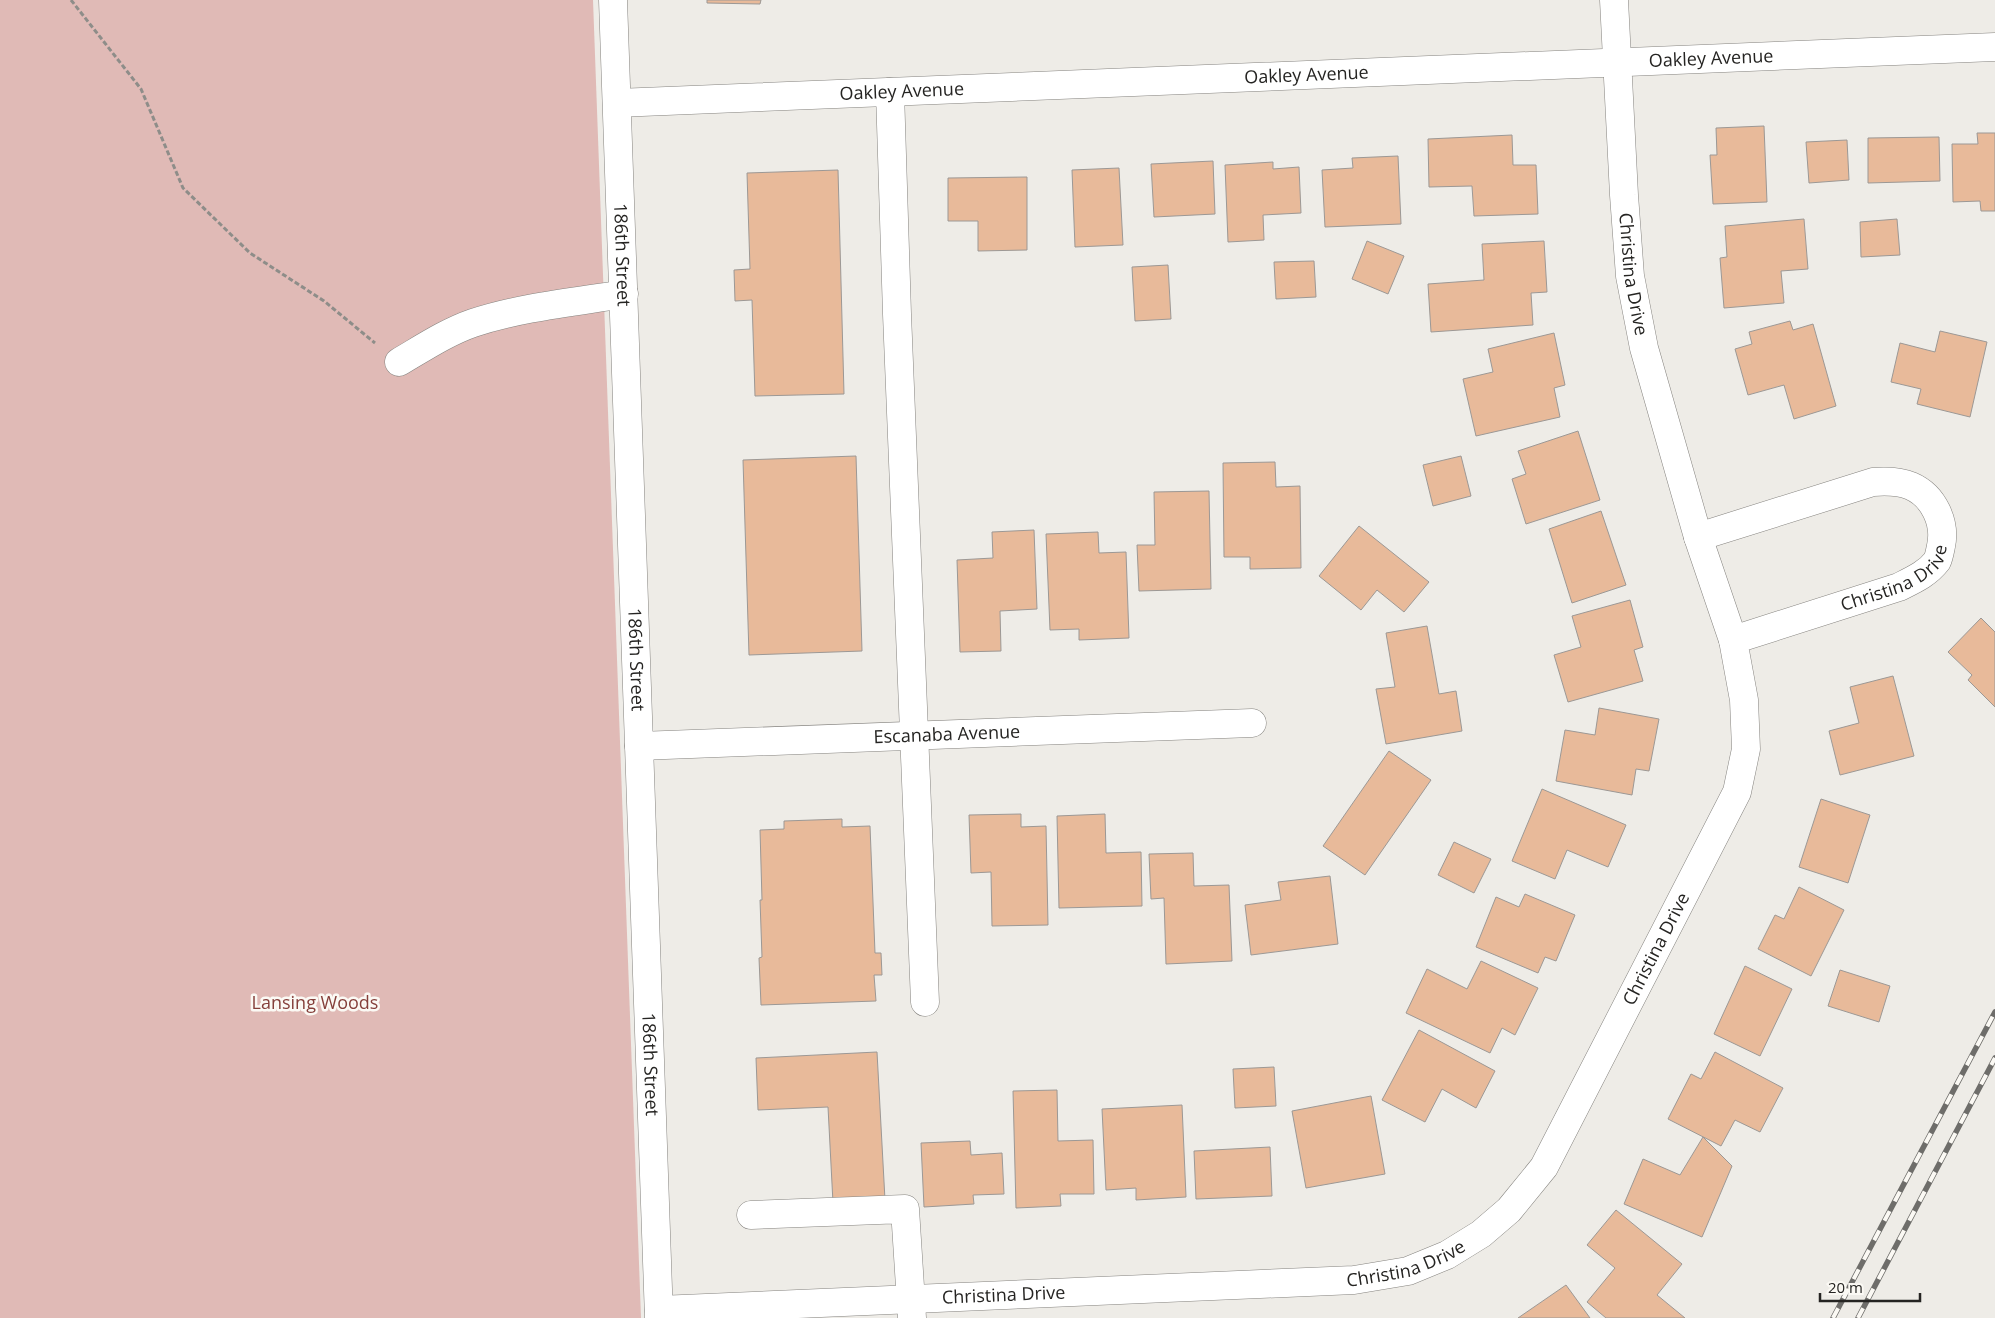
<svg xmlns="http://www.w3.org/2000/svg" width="1995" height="1318" viewBox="0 0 1995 1318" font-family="'Open Sans',sans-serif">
	<rect width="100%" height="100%" fill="#eeece7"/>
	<path fill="#e0bab6" d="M0,0H593L641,1318H0Z"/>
	<path fill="#e8ba9a" stroke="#9c9895" d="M707,0H761L760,4L707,3Z
		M1764,126L1767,202L1713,204L1710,155H1717L1716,128Z
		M1977,133H1995V211H1981L1980,201L1953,202L1952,144H1978Z
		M1512,135L1513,165H1536L1538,214L1474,216L1472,186L1429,187L1428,139Z
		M1939,137L1940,181L1868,183V138Z
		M1847,140L1849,180L1809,183L1806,142Z
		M1398,156L1401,224L1325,227L1322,170L1353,168L1352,158Z
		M1213,161L1215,214L1154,217L1151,164Z
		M1273,162V169L1299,167L1301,213L1263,215L1264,240L1228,242L1225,165Z
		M1119,168L1123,245L1075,247L1072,170Z
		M838,170L844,394L755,396L752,300L735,301L734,270L750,269L747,173Z
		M1027,177V250L978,251V221H948V178Z
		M1804,219L1808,269L1781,271L1784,303L1724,308L1720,258L1727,257L1725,226Z
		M1897,219L1900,255L1861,257L1860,222Z
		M1367,241L1404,256L1388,294L1352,279Z
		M1544,241L1547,292L1531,293L1533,325L1431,332L1428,284L1484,280L1482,244Z
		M1314,261L1316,297L1276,299L1274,262Z
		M1168,265L1171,319L1135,321L1132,267Z
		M1790,321L1793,330L1813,324L1836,406L1794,419L1784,385L1748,395L1735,349L1752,344L1749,332Z
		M1940,331L1987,342L1970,417L1917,404L1921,389L1891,382L1900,343L1935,352Z
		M1554,333L1565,385L1554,388L1560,417L1476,436L1463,379L1493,372L1488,349Z
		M1578,431L1600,500L1526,524L1512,479L1526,474L1518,451Z
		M856,456L862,651L749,655L743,460Z
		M1461,456L1471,496L1433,506L1423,465Z
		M1275,462L1276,487L1300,486L1301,568L1250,569V557H1224L1223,463Z
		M1209,491L1211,589L1139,591L1137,545H1155L1154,492Z
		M1601,511L1626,585L1572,603L1549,529Z
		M1359,526L1429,582L1404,612L1377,590L1361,610L1319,576Z
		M1034,530L1037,609L1000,611L1001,651L960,652L957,560L993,558L992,532Z
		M1098,532L1099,553L1126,552L1129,638L1079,640V629L1050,630L1046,534Z
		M1630,600L1643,647L1634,650L1643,681L1568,702L1554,655L1581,647L1572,616Z
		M1981,618L1995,632V707L1968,680L1972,675L1948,652Z
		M1427,626L1439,694L1456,691L1462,731L1386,744L1376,689L1395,687L1386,633Z
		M1893,676L1914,756L1840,775L1829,731L1859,723L1850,687Z
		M1599,708L1659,719L1649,771L1636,769L1632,795L1556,781L1565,730L1595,735Z
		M1389,751L1431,780L1365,875L1323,846Z
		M1542,789L1626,825L1608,867L1567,850L1555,879L1512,861Z
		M1821,799L1870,815L1848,883L1799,867Z
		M1021,814V827L1046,826L1048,925L992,926L991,872L971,873L969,815Z
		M1105,814L1106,853L1141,852L1142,906L1059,908L1057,816Z
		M842,819V827L870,826L875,953H881L882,975H874L876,1001L761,1005L759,958L762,957L760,900H762L760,830L784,829V821Z
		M1454,842L1491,859L1474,893L1438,875Z
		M1193,853L1194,886L1229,885L1232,961L1166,964L1164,898L1151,899L1149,854Z
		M1330,876L1338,944L1251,955L1245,905L1281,900L1278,882Z
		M1799,887L1844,910L1811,976L1758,949L1775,915L1784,919Z
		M1525,894L1575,915L1556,961L1545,957L1538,973L1476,947L1496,897L1519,907Z
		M1481,961L1538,988L1515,1035L1502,1028L1490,1053L1406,1013L1427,969L1467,989Z
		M1745,966L1792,989L1760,1056L1714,1034Z
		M1840,970L1890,986L1879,1022L1828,1006Z
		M1419,1030L1495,1071L1476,1108L1442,1089L1425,1122L1382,1100Z
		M877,1052L885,1200L833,1203L828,1107L758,1110L756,1058Z
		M1715,1052L1783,1088L1760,1132L1735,1120L1721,1146L1668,1119L1691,1074L1701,1079Z
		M1274,1067L1276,1106L1235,1108L1233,1069Z
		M1057,1090L1058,1141L1093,1140L1094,1194H1060L1061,1206L1016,1208L1013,1091Z
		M1371,1096L1385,1174L1306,1188L1292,1111Z
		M1182,1105L1186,1197L1136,1200V1188L1106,1190L1102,1109Z
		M1703,1137L1732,1166L1702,1237L1624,1204L1643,1159L1680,1175Z
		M970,1141L971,1155L1002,1153L1004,1194L973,1195L974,1204L924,1207L921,1143Z
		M1270,1147L1272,1196L1196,1199L1194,1151Z
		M1616,1210L1682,1264L1657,1295L1685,1318H1606L1587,1302L1615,1268L1587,1245Z
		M1566,1285L1590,1318H1518Z"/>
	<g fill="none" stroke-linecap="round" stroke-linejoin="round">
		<g stroke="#85837f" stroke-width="29">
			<g id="minor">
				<path id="s1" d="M613,0L659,1318"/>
				<path id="s2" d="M1614,0L1624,195L1630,276L1644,348L1698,537L1733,640"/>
				<path d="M890,92L897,314L925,1002"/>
				<path id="s3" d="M617,103L1995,47"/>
				<path d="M399,362C423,348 447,332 473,323C522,307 574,302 624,294"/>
				<path id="s4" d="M639,746L1252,723"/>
				<path d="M751,1215L905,1209L912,1318"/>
				<path id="s5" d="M659,1310L1354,1280L1408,1271L1447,1255L1481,1234L1509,1210L1544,1167L1737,792L1746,749L1744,700L1733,640L1899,587C1913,580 1927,574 1937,561C1939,557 1940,551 1941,546C1946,523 1934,496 1911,486C1899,481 1886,481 1873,482L1698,537"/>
			</g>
		</g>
		<path stroke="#8e8d89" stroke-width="3" stroke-dasharray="5 2.5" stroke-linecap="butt" d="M71,0L141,89L183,188L250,253L324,301L375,343"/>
		<use href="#minor" stroke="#fff" stroke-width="28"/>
		<g stroke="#6e6d6a" stroke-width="5.5">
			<path id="rail" d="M1833,1318L1995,1012
				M1858,1318L1995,1058"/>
		</g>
		<use href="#rail" stroke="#fbf9f4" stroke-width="4" stroke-dasharray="11" stroke-linecap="butt"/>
	</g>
	<g text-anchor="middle" stroke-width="5" stroke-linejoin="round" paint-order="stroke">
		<g font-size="18" fill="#252422" stroke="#fbf9f4">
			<text dy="6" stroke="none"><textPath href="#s3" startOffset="1095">Oakley Avenue</textPath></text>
			<text dy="6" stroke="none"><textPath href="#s3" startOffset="690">Oakley Avenue</textPath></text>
			<text dy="6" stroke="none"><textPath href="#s3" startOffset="285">Oakley Avenue</textPath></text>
			<text dy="6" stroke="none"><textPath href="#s1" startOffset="255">186th Street</textPath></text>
			<text dy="6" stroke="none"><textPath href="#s2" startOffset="275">Christina Drive</textPath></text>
			<text dy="6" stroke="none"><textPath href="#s5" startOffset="1676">Christina Drive</textPath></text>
			<text dy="6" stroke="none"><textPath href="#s1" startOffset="660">186th Street</textPath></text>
			<text dy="6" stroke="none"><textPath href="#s4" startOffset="308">Escanaba Avenue</textPath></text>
			<text dy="6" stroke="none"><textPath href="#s5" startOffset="1170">Christina Drive</textPath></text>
			<text dy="6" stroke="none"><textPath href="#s1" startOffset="1065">186th Street</textPath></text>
			<text dy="6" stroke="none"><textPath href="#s5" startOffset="750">Christina Drive</textPath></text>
			<text dy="6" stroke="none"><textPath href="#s5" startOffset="345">Christina Drive</textPath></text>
		</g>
		<g font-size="18" fill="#853f3a" stroke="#fbf9f4">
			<text x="315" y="1009">Lansing Woods</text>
		</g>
	</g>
	<path d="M1820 1293v8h100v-8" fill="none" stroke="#252422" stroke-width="2.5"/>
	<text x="1828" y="1293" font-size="15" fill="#252422" stroke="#fbf9f4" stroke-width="4" paint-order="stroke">20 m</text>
</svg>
